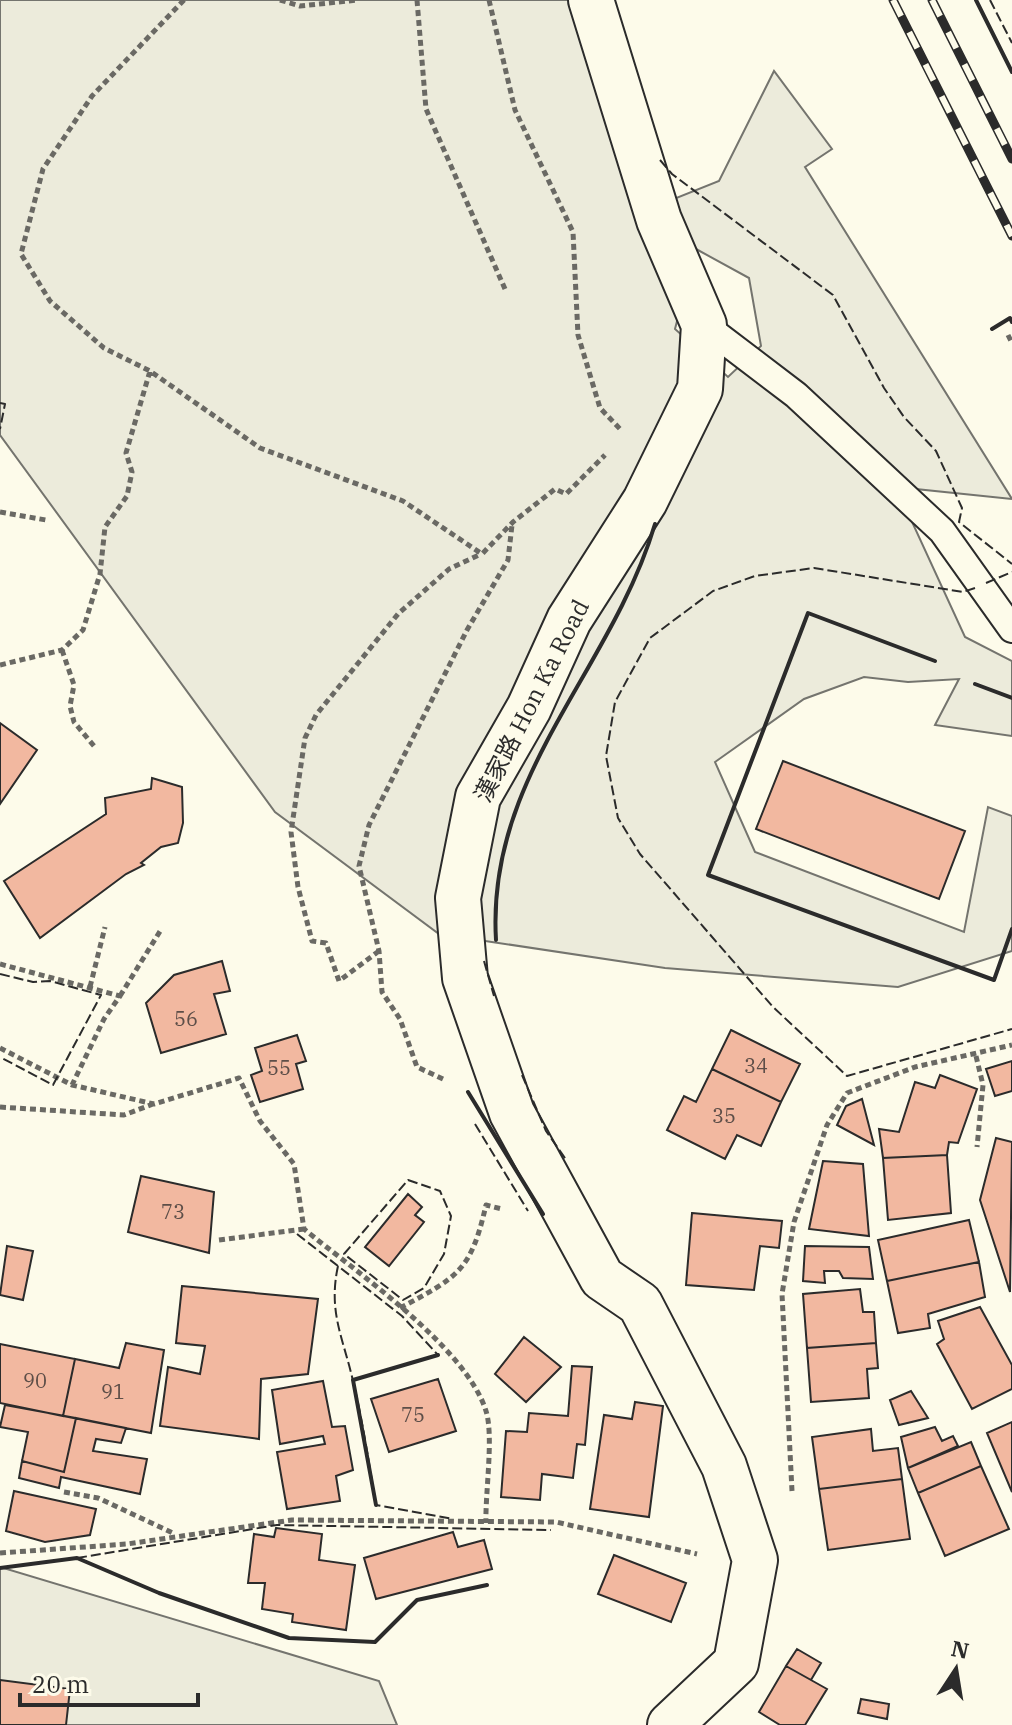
<svg xmlns="http://www.w3.org/2000/svg" width="1012" height="1725" viewBox="0 0 1012 1725" font-family="'IBM Plex Serif','Noto Sans TC',serif">
	<rect width="100%" height="100%" fill="#fdfbea"/>
	<path fill="#ecebdb" stroke="#74746e" stroke-width="2" fill-rule="evenodd" d="M0,0H602L659,205L719,181L774,71L832,149L805,167L1012,499L896,487L965,637L1012,661V736L935,725L959,679L908,682L864,677L804,699L715,762L755,852L964,932L988,807L1012,816V951L898,987L665,968L439,934L275,812L0,435ZM696,249L749,278L761,346L728,377L675,329Z
		M0,1567L379,1681L397,1725H0Z"/>
	<path fill="#f2b8a0" stroke="#2b2b2b" stroke-width="2" d="M0,723L37,750L0,804Z
		M783,761L965,831L939,899L756,829Z
		M152,778L182,787L183,823L178,843L161,847L141,863L144,865L126,874L40,938L4,881L106,814L105,798L151,789Z
		M222,961L230,991L214,994L226,1034L161,1053L146,1003L174,975Z
		M731,1030L800,1064L781,1102L712,1069Z
		M297,1035L306,1061L296,1064L303,1089L260,1102L251,1075L262,1071L255,1048Z
		M1012,1061V1091L995,1096L986,1069Z
		M712,1069L781,1102L761,1146L737,1135L725,1159L667,1130L684,1096L696,1102Z
		M940,1075L977,1089L958,1143L949,1142L947,1155L883,1158L879,1129L899,1132L915,1082L935,1088Z
		M862,1099L874,1145L837,1125L846,1106Z
		M996,1138L1012,1142L1010,1292L980,1200Z
		M947,1155L951,1213L888,1220L883,1158Z
		M823,1161L863,1164L869,1236L809,1229Z
		M141,1176L214,1192L209,1253L128,1232Z
		M408,1194L422,1207L415,1215L424,1222L389,1266L365,1247Z
		M692,1213L782,1221L779,1248L760,1246L754,1290L686,1285Z
		M969,1220L979,1262L887,1281L878,1240Z
		M7,1246L33,1251L23,1300L0,1295Z
		M805,1246L869,1247L873,1279L843,1278L839,1271H824L825,1283L803,1281Z
		M979,1262L985,1297L928,1314L930,1328L898,1333L887,1281Z
		M182,1286L318,1299L308,1374L261,1379L259,1439L160,1426L168,1367L200,1374L205,1346L176,1343Z
		M860,1289L863,1312H874L876,1343L807,1348L803,1294Z
		M980,1307L1012,1365V1389L972,1409L937,1344L944,1339L938,1321Z
		M524,1337L561,1367L526,1402L495,1374Z
		M126,1343L164,1350L151,1433L63,1416L75,1359L119,1368Z
		M876,1343L878,1368L867,1369L869,1398L811,1402L807,1348Z
		M0,1344L75,1359L63,1416L0,1403Z
		M572,1366L592,1367L585,1445L577,1444L573,1478L542,1474L540,1500L501,1497L506,1431L527,1432L529,1413L568,1416Z
		M438,1379L456,1431L389,1452L371,1399Z
		M323,1381L332,1427L345,1426L353,1470L336,1476L340,1501L287,1509L277,1452L325,1444L323,1436L280,1444L272,1390Z
		M911,1391L928,1418L899,1425L890,1400Z
		M635,1402L663,1406L649,1517L590,1509L604,1415L632,1419Z
		M5,1405L76,1418L64,1472L22,1461L28,1432L0,1427Z
		M76,1418L126,1428L121,1443L96,1439L93,1451L147,1459L140,1494L61,1477L59,1488L19,1478L22,1461L64,1472Z
		M1012,1422V1492L987,1433Z
		M935,1427L942,1441L953,1436L958,1446L908,1468L901,1437Z
		M871,1429L873,1451L898,1448L902,1479L819,1489L812,1437Z
		M971,1442L981,1466L918,1493L908,1468Z
		M981,1466L1009,1529L945,1556L918,1493Z
		M902,1479L910,1539L828,1550L819,1489Z
		M14,1491L96,1509L90,1535L45,1542L6,1531Z
		M276,1528L322,1534L319,1560L355,1565L346,1630L292,1622L293,1614L262,1609L265,1583H248L254,1534L274,1537Z
		M453,1532L458,1547L484,1540L492,1569L376,1599L364,1558Z
		M614,1555L686,1583L671,1622L598,1594Z
		M797,1649L821,1663L811,1680L786,1666Z
		M786,1666L827,1689L805,1725H780L759,1712Z
		M0,1680L70,1689L66,1725H0Z
		M861,1699L889,1704L887,1719L858,1713Z"/>
	<g fill="none" stroke-linecap="round" stroke-linejoin="round">
		<g stroke="#2b2b2b" stroke-width="30">
			<path id="service" d="M704,325L796,395L942,531L1012,629"/>
		</g>
		<g stroke="#2b2b2b" stroke-width="48">
			<path id="minor" d="M591,0L659,220L704,325L700,389L645,501L569,620L529,708L478,797L458,898L465,978L512,1113L602,1278L640,1304L724,1466L755,1560L736,1663L670,1725"/>
		</g>
		<path stroke="#6a6964" stroke-width="5" stroke-dasharray="6 4" stroke-linecap="butt" d="M184,0L92,96L43,169L21,254L50,301L104,348L150,371L260,448L403,501L482,554L513,522L555,489L566,494L605,455
			M280,0L300,6L358,0
			M417,0L426,109L505,289
			M489,0L515,110L573,232L578,335L600,408L622,431
			M1008,335L1012,343
			M0,512L46,520
			M62,650L74,685L70,706L74,722L94,746
			M0,665L62,650L83,630L100,574L105,527L127,496L132,472L126,453L150,371
			M379,951L339,981L326,943L312,941L298,887L291,832L305,738L316,715L398,614L449,569L481,554
			M0,964L120,996L104,1019L72,1085
			M90,987L105,927
			M120,996L162,928
			M0,1048L72,1085L154,1104L239,1078L260,1121L294,1164L304,1229C356,1272 466,1347 486,1411C494,1436 485,1494 486,1523
			M976,1056L983,1085L977,1147
			M443,1079L417,1067L400,1019L382,992L379,951L359,866L369,825L467,630L508,560L512,525
			M0,1107L124,1115L153,1104
			M219,1240L304,1229
			M400,1308C458,1277 471,1271 486,1205L502,1209
			M792,1491L782,1294L794,1222L827,1125L847,1093L915,1067L1012,1045
			M64,1492L98,1498L175,1534
			M0,1553L127,1544L292,1520L556,1522L697,1554"/>
		<use href="#service" stroke="#fdfbea" stroke-width="26"/>
		<use href="#minor" stroke="#fdfbea" stroke-width="44"/>
		<g stroke="#2b2b2b" stroke-width="9">
			<path id="rail" d="M893,0L1012,236
				M932,0L1012,159"/>
		</g>
		<use href="#rail" stroke="#fdfbea" stroke-width="6" stroke-dasharray="18" stroke-linecap="butt"/>
		<path stroke="#2b2b2b" stroke-width="2" stroke-dasharray="10 4" stroke-linecap="butt" d="M990,0L1012,43
			M660,160L672,174L833,295L884,388L904,417L936,451L962,508L959,522L1012,564
			M0,403L5,404L0,429
			M986,583L1012,572
			M975,588L963,592L814,568L755,576L713,591L650,638L615,702L606,756L618,818L640,854L773,1007L847,1076L1012,1029
			M484,961L494,996
			M0,974L33,982L50,981L101,995L53,1085L0,1057
			M522,1075L546,1131L567,1161
			M475,1124L528,1211
			M408,1180L440,1191L451,1216L444,1254L424,1288L403,1300L344,1254Z
			M297,1234L402,1316L438,1355
			M338,1266C328,1312 343,1337 353,1381C363,1422 369,1464 376,1505L453,1519
			M77,1558L277,1525L551,1530"/>
		<path stroke="#2b2b2b" stroke-width="4" d="M976,0L1012,72
			M992,329L1010,318L1012,322
			M935,661L808,613L708,875L994,980L1012,929
			M975,684L1012,698
			M496,940C486,775 611,672 655,524
			M468,1092L543,1214
			M376,1505L353,1380L438,1355
			M0,1568L77,1558L159,1593L289,1638L375,1642L417,1600L487,1585"/>
	</g>
	<g text-anchor="middle" stroke-width="6" stroke-linejoin="round" paint-order="stroke">
		<g font-size="20" fill="#5d4e48">
			<text x="186" y="1026">56</text>
			<text x="756" y="1073">34</text>
			<text x="279" y="1075">55</text>
			<text x="724" y="1123">35</text>
			<text x="173" y="1219">73</text>
			<text x="35" y="1388">90</text>
			<text x="113" y="1399">91</text>
			<text x="413" y="1422">75</text>
		</g>
		<g font-size="24" fill="#2b2b2b" stroke="#fdfbea">
			<text transform="translate(532 701) rotate(-63)" y="8">漢家路 Hon Ka Road</text>
		</g>
	</g>
	<g transform="translate(956 1669) rotate(12)" stroke="#fdfbea" stroke-width="6" paint-order="stroke">
	<path d="M0-6L14 30L0 20L-14 30Z" fill="#2b2b2b"/>
	<text y="-12" font-size="22" font-weight="bold" text-anchor="middle" fill="#2b2b2b">N</text>
	</g>
	<path d="M20 1693v12h178v-12" fill="none" stroke="#2b2b2b" stroke-width="4"/>
	<text x="32" y="1693" font-size="24" fill="#2b2b2b" stroke="#fdfbea" stroke-width="6" paint-order="stroke">20 m</text>
</svg>
